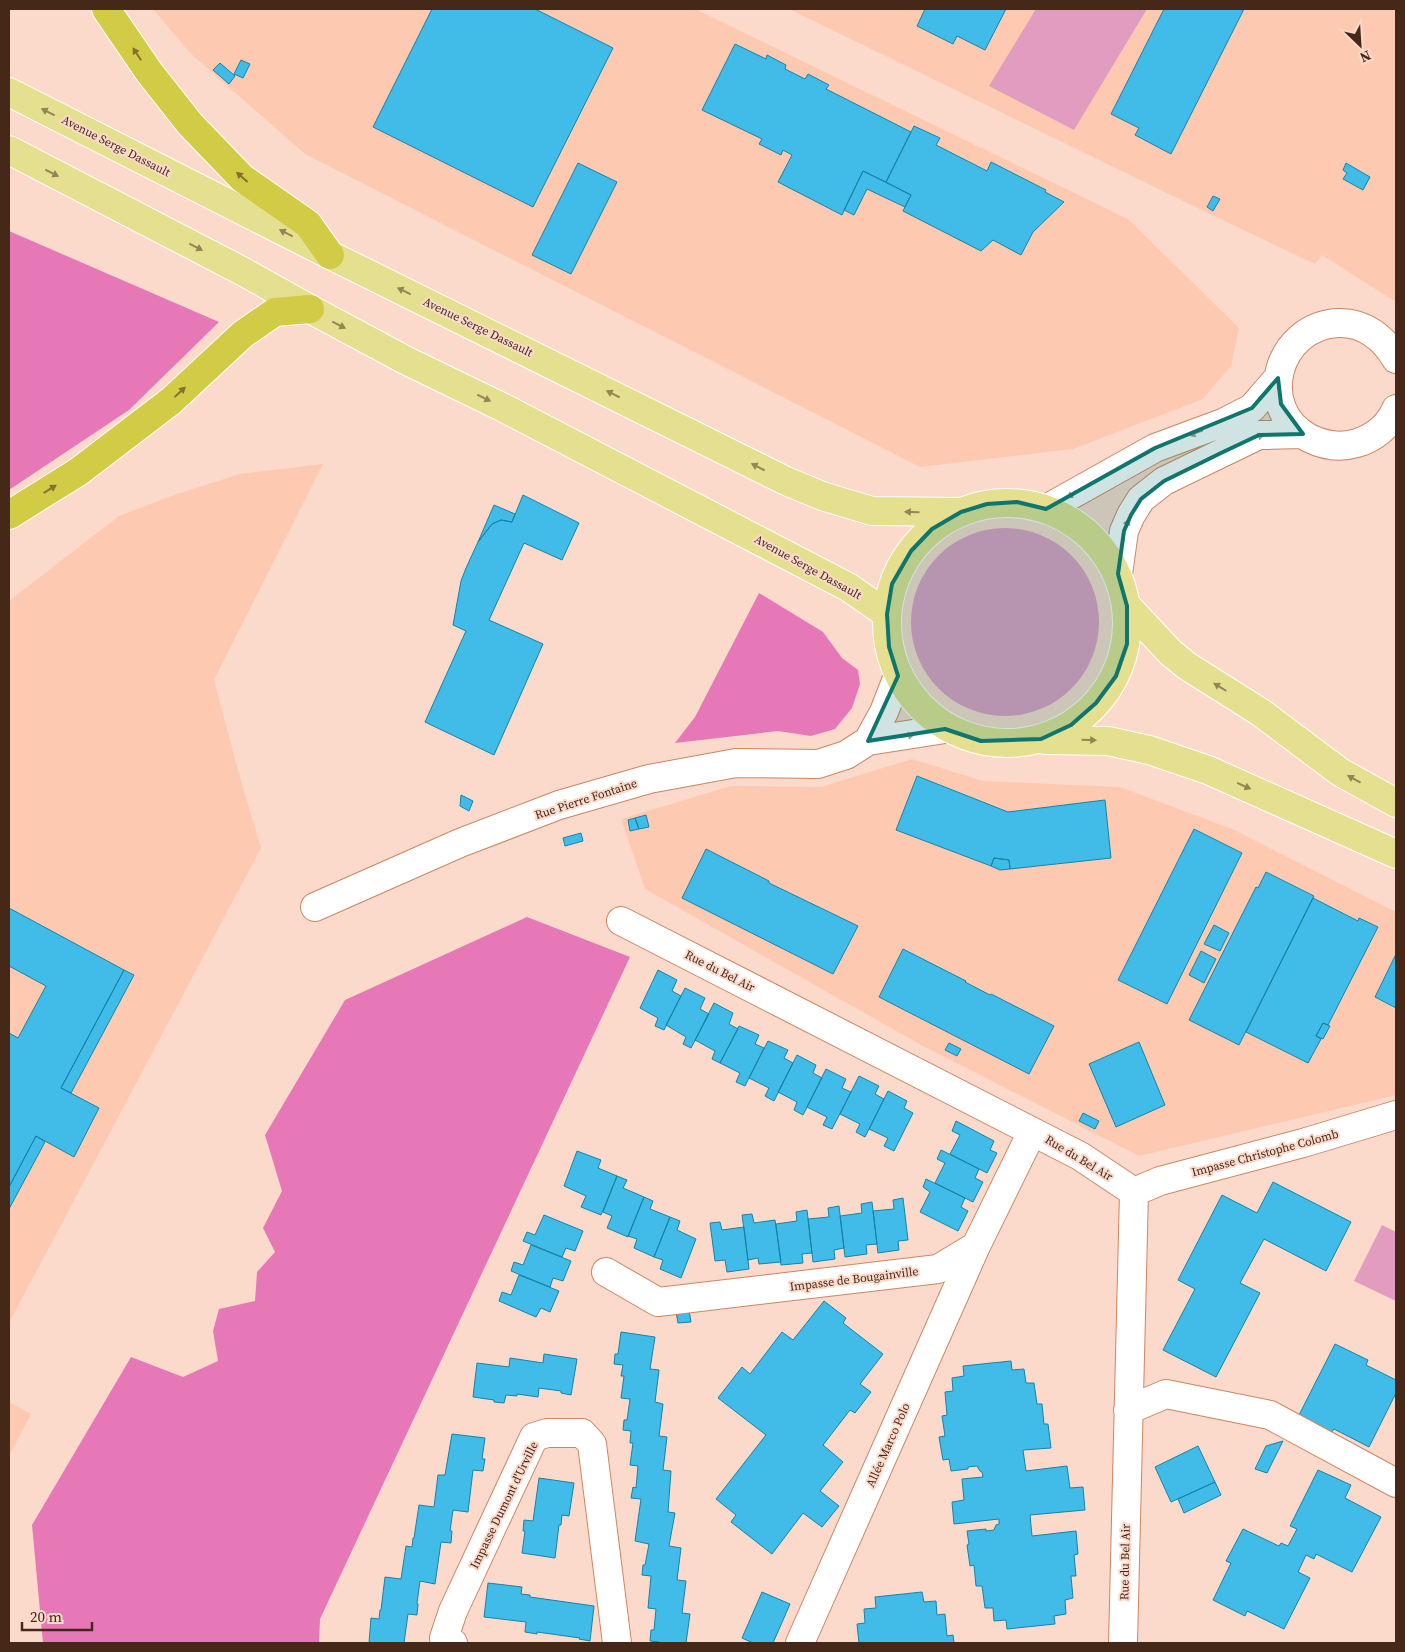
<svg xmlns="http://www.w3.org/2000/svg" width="1405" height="1652" viewBox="0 0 1405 1652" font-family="'Source Serif 4',serif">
	<rect width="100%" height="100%" fill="#fbdacb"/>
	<path fill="#fec9b1" d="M153,9H695L1128,219L1239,328L1231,366L1203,399L1073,449L920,467L305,154L189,52Z
		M789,9H1396V302L1322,255L1315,264L1216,217Z
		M323,464L214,680L239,774L261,848L9,1323V601L119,516L177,494L240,474Z
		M912,759L983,781L1120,787L1232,829L1396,912V1095L1139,1156L921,1045L645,889L621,819L731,786L821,787Z
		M9,1402L31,1414L9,1456Z"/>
	<path fill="#e19cc0" d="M1036,9H1147L1074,130L989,86Z
		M911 622a94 94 0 1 1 188 0a94 94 0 1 1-188 0Z
		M1382,1225L1396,1232V1301L1354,1281Z"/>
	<path fill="#e778b7" d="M9,231L219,322L129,410L9,490Z
		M759,593L823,632L842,658L858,670L860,684L852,708L835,729L811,736L778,731L675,743L695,717Z
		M527,917L630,957L320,1619L319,1643H43L32,1525L131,1357L183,1377L218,1361L213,1331L219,1309L255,1301L257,1272L275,1252L263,1228L282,1191L265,1135L345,1000Z"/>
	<path fill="#41bce9" stroke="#1683a6" d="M432,9H535L613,48L533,207L373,127Z
		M925,9H1006L985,50L957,36L953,44L917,26Z
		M1164,9H1244L1171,154L1135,135L1139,128L1111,114Z
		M735,44L766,59L767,55L786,65L785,69L805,79L808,74L829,85L826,89L911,132L886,182L863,171L842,215L778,182L792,155L783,150L781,155L759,144L762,139L702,110Z
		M241,60L250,64L243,78L234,74Z
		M220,63L235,76L229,84L213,70Z
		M914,126L940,138L936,145L987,171L991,162L1046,190L1045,192L1064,202L1033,232L1021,255L993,240L981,251L903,211L911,195L886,182Z
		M578,163L617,182L571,274L532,255Z
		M1346,163L1370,177L1363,190L1343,179L1347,173L1343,170Z
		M863,171L911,195L905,207L867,189L854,215L844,210Z
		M1213,196L1220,199L1213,211L1207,207Z
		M523,495L579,523L562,560L524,543L489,620L543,644L494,755L425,722L466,631L453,625L461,581L466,568L478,542L492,524L501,520L512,522Z
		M494,505L515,514L512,522L501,520L492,524L478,542Z
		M917,776L1008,812L1105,800L1111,858L1010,869L1009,860L994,858L991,866L896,830Z
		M461,795L473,801L469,811L460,806Z
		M646,815L649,827L639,829L635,818Z
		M635,818L639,829L630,831L628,820Z
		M1194,829L1242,853L1167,1004L1118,980Z
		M581,833L583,841L565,846L563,838Z
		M706,849L769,881V883L858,926L833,974L682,898Z
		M994,858L1009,860L1010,869L1000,870L991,866Z
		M1266,872L1314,896L1239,1045L1189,1020L1256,887L1258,888Z
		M1313,898L1358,921L1359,918L1378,927L1328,1025L1323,1023L1316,1036L1321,1039L1308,1063L1246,1032Z
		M9,908L124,970L61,1088L99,1108L74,1157L36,1136L9,1187V1033L18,1038L46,986L9,966Z
		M1214,925L1229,933L1220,951L1204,944Z
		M903,949L966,981L965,982L990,995L991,994L1054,1026L1029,1074L879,997Z
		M1201,951L1216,959L1204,983L1189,975Z
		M1396,954V1008L1375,997Z
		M124,970L134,975L71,1093L61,1088Z
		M658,970L677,980L672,991L681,996L664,1030L655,1026L658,1018L640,1008Z
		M685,988L705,998L700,1009L709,1014L691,1048L683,1044L686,1037L666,1025Z
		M714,1003L733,1013L729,1024L738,1029L720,1063L712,1059L715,1051L695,1040Z
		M1323,1023L1330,1026L1323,1039L1316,1036Z
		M739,1026L759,1035L755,1044L764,1048L745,1086L736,1082L740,1073L720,1063Z
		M768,1041L788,1050L784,1058L793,1063L774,1101L765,1096L769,1088L749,1078Z
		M1139,1042L1165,1105L1116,1127L1089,1064Z
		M949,1043L961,1049L957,1056L945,1050Z
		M797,1055L816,1065L813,1073L822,1078L803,1115L794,1110L797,1102L778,1092Z
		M826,1069L846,1079L842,1088L851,1092L832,1129L823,1125L827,1117L807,1107Z
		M859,1076L879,1086L875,1094L884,1099L865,1137L856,1132L860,1124L840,1114Z
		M888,1091L907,1101L904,1108L913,1113L894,1151L884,1146L888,1138L869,1129Z
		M1083,1113L1099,1121L1095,1129L1079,1121Z
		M956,1121L994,1141L990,1150L997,1153L987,1173L950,1154L960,1135L952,1131Z
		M36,1136L45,1142L9,1209V1187Z
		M941,1150L979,1169L975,1178L983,1182L973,1202L935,1183L945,1163L937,1159Z
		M577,1151L601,1160L598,1168L617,1176L601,1215L581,1207L586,1196L564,1186Z
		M617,1176L627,1180L623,1188L644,1197L628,1237L607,1228L612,1216L603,1212Z
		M926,1179L965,1198L961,1207L968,1211L958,1231L920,1212L930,1192L923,1187Z
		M1273,1182L1351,1222L1326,1271L1264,1239L1240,1283L1260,1293L1216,1377L1163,1350L1195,1289L1178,1280L1222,1195L1257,1213Z
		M644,1197L653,1201L650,1209L670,1217L654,1257L634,1248L637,1239L628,1236Z
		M903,1198L908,1240L898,1241L899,1250L878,1253L873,1211L894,1209L893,1200Z
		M872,1202L877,1244L866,1245L867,1254L845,1257L840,1216L862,1213L861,1204Z
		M839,1206L844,1248L834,1250L835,1259L813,1262L808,1219L829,1217L828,1208Z
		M807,1210L812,1253L802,1254L803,1263L781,1265L776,1224L797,1221L796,1212Z
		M752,1214L754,1223L775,1220L781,1262L759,1264L758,1258L748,1260L742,1215Z
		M544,1215L583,1231L575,1251L566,1248L562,1257L523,1241L527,1232L535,1235Z
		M670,1217L680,1221L677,1230L696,1239L681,1278L660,1269L663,1260L654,1257Z
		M720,1222L722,1230L744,1227L749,1269L727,1272L725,1260L715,1261L710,1223Z
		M531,1245L571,1261L563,1281L553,1278L550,1287L511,1271L514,1262L523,1265Z
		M519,1275L559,1291L550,1312L541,1308L536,1317L499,1301L502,1292L511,1295Z
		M824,1301L846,1318L843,1323L883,1354L860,1384L871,1392L855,1413L850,1410L823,1445L843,1462L820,1491L839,1506L822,1527L803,1513L772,1554L731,1522L736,1515L716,1499L766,1435L718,1398L742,1367L750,1374L782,1332L793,1340Z
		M689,1310L691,1322L678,1323L676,1312Z
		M621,1332L655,1337L650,1369L659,1370L655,1402L663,1404L659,1436L667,1437L663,1470L671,1471L668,1512L675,1513L669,1546L681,1548L677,1580L686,1581L682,1613L690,1614L686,1643H658L659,1642L650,1641L651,1630H654L656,1609L648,1608L651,1576L642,1575L643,1565H645L649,1544L635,1541L641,1499L631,1498L633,1487L636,1488L638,1466L630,1465L633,1443H630L631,1431L623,1430L624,1420H627L630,1399L621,1398L624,1376H621L623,1365L614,1364L615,1354H618Z
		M1335,1344L1368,1360L1366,1365L1396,1380V1393L1369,1447L1334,1429L1331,1433L1298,1417Z
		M544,1354L577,1359L571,1395L561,1393V1391L539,1388L538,1397L517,1394V1396L506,1395L504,1403L494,1402V1400L473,1397L477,1363L509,1367L510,1358L543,1363Z
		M1011,1361L1012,1370L1024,1369L1026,1383H1034L1037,1404H1042L1044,1424H1048L1051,1448L1023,1450L1026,1471L1067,1466L1070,1488L1083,1487L1085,1510L1030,1515L1032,1536L1076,1531L1078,1554L1074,1555L1076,1576H1071L1073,1598L1065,1600L1066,1614L1054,1616L1055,1624L1007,1629L1006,1620L994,1621L993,1608H985L982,1586H976L974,1565L970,1566L967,1545L969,1544L967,1531L986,1529V1531L994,1530L996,1525L999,1524V1519L954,1524L952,1502L964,1500L962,1479L983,1477L982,1472L980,1471L977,1466L968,1467V1469L951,1471L949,1459L943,1460L939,1437L945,1436L942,1416L947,1415L945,1392L953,1391L952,1378L964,1376L963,1366Z
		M452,1434L485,1438L482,1459H485L483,1471L473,1470L468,1512L453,1510L450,1531H452L451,1543L441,1542L435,1584L420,1581L417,1603L418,1604L417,1615L408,1614L404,1643H369L371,1618L379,1619L380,1610H381L385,1577L401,1579L406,1546L412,1547L413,1538H414L419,1505L434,1507L438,1475H445Z
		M1283,1441L1267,1473L1255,1469L1266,1446Z
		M1198,1446L1215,1482L1171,1502L1155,1467Z
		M1318,1470L1351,1485L1345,1498L1381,1517L1352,1572L1316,1554L1314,1559L1306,1555L1298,1572L1310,1578L1284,1629L1247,1611L1245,1616L1213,1600L1231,1563L1226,1561L1243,1529L1279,1546L1281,1543L1288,1546L1297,1529L1290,1526Z
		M539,1478L574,1483L569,1516L562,1515L561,1525H559L555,1558L522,1553L525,1531H523L524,1520L533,1521Z
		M1215,1482L1221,1495L1184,1513L1178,1499Z
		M488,1583L522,1587L521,1594L530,1595V1597L594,1606L590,1641L579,1639L580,1638L537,1632V1634L525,1632L526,1622L484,1617Z
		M762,1592L790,1604L773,1643H753L742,1638Z
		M922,1592L924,1602L936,1601L937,1615L945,1614L947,1636L953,1635L954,1643H859L857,1624L865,1623L864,1609L876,1608L875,1597Z"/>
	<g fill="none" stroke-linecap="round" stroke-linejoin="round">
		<g stroke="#cf8561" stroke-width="30">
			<path id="minor" d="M1396,359C1384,338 1364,322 1338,323C1277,326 1254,408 1309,438C1325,446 1341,448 1357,443C1374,438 1389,426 1396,409
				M1046,509L1155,448L1225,422L1252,408L1278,378
				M1118,574L1124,531L1131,515L1141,499L1164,481L1259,435L1303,434
				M868,741L884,712L898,676
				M315,907L460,843L559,805L649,779L736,763L818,764L846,755L868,741L945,729
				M621,921L1080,1156L1134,1192L1123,1643
				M1134,1192L1160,1181L1303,1143L1396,1115
				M606,1272L658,1302L938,1269L976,1246L1032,1132
				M1128,1410L1166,1394L1270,1415L1396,1483
				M453,1643L444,1638L453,1611L534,1437L547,1433H582L592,1444L617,1643
				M800,1643L976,1246"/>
		</g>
		<g stroke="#fff" stroke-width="30">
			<path id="major" d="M9,92L330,255L786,481L822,496L872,511L961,512
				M9,150L242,271L310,309L407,361L502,407L848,587L887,614
				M887 623a120 120 0 1 1 240 0a120 120 0 1 1-240 0Z
				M1127,606L1171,653L1187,666L1260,712L1340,772L1396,803
				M1045,740L1108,741L1149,750L1208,770L1396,854"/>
		</g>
		<g stroke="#fff" stroke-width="30">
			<path id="highway" d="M106,9L149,72L190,124L242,178L308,224L330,255
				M9,515L78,472L171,401L243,334L275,312L310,309"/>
		</g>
		<use href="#minor" stroke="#fff" stroke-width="28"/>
		<use href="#major" stroke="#e4e090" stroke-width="28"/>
		<use href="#highway" stroke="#d2cb46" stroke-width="28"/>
	</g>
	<defs><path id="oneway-solid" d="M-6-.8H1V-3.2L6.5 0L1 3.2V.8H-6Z" transform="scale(1.25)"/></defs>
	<g fill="#85712d">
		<use href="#oneway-solid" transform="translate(137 54) rotate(-124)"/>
		<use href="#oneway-solid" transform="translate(242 177) rotate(-139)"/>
		<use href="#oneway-solid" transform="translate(180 392) rotate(-43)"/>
		<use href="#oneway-solid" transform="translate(50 489) rotate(-32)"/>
	</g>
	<g fill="#958454">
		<use href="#oneway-solid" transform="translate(48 112) rotate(-153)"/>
		<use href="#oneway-solid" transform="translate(52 173) rotate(27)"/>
		<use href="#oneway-solid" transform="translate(286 233) rotate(-153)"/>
		<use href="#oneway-solid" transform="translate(196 247) rotate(27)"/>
		<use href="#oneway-solid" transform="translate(404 291) rotate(-154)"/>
		<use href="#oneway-solid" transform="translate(339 325) rotate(27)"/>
		<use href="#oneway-solid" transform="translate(613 394) rotate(-153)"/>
		<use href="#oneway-solid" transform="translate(484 398) rotate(26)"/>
		<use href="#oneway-solid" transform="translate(758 467) rotate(-153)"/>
		<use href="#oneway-solid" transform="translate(912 512) rotate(-179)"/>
		<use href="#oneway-solid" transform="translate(1220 687) rotate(-148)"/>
		<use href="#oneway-solid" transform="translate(1089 740) rotate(1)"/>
		<use href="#oneway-solid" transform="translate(1354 779) rotate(-151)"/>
		<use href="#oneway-solid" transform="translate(1244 786) rotate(24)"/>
	</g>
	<g fill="#a2948c">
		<use href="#oneway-solid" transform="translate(1196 433) rotate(160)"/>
		<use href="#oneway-solid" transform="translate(1257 437) rotate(-18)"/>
		<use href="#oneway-solid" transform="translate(1073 494) rotate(150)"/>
		<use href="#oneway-solid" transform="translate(1126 526) rotate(-68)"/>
		<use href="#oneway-solid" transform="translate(907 736) rotate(-10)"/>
	</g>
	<path fill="#0f766e" fill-opacity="0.2" stroke="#0f766e" stroke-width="4" stroke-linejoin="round" d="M1278,378L1281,404L1303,434L1259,435L1221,453L1164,481L1141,499L1131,515L1124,531L1118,574L1127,606V644L1116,676L1096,703L1071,725L1041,739L981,741L945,729L868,741L898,676L889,647L887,614L892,584L911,551L932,529L961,512L987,504L1017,502L1046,509L1155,448L1252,408Z"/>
	<g text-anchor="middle" stroke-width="4" stroke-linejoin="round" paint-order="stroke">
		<g font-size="12" fill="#462819" stroke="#fbdacb">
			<text transform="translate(116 146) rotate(27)" y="4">Avenue Serge Dassault</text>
			<text transform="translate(478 327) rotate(26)" y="4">Avenue Serge Dassault</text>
			<text transform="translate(808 567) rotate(29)" y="4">Avenue Serge Dassault</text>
			<text transform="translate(586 799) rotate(-18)" y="4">Rue Pierre Fontaine</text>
			<text transform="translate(720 971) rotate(27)" y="4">Rue du Bel Air</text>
			<text transform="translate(1265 1153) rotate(-15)" y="4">Impasse Christophe Colomb</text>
			<text transform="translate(1079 1158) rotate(31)" y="4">Rue du Bel Air</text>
			<text transform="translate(854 1279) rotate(-7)" y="4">Impasse de Bougainville</text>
			<text transform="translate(888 1445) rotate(-66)" y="4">Allée Marco Polo</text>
			<text transform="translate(504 1505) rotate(-64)" y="4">Impasse Dumont d'Urville</text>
			<text transform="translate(1125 1562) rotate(-89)" y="4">Rue du Bel Air</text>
		</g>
	</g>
	<rect width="1405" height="1652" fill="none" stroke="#462819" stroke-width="20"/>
	<g transform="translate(1360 45) rotate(155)" stroke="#fbdacb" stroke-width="4" paint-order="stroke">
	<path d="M0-4L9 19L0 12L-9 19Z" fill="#462819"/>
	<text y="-8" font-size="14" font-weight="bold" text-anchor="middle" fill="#462819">N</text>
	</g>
	<path d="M22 1622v8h70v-8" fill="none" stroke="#462819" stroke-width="2.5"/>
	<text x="30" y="1622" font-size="15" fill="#462819" stroke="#fbdacb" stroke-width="4" paint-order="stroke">20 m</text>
</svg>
